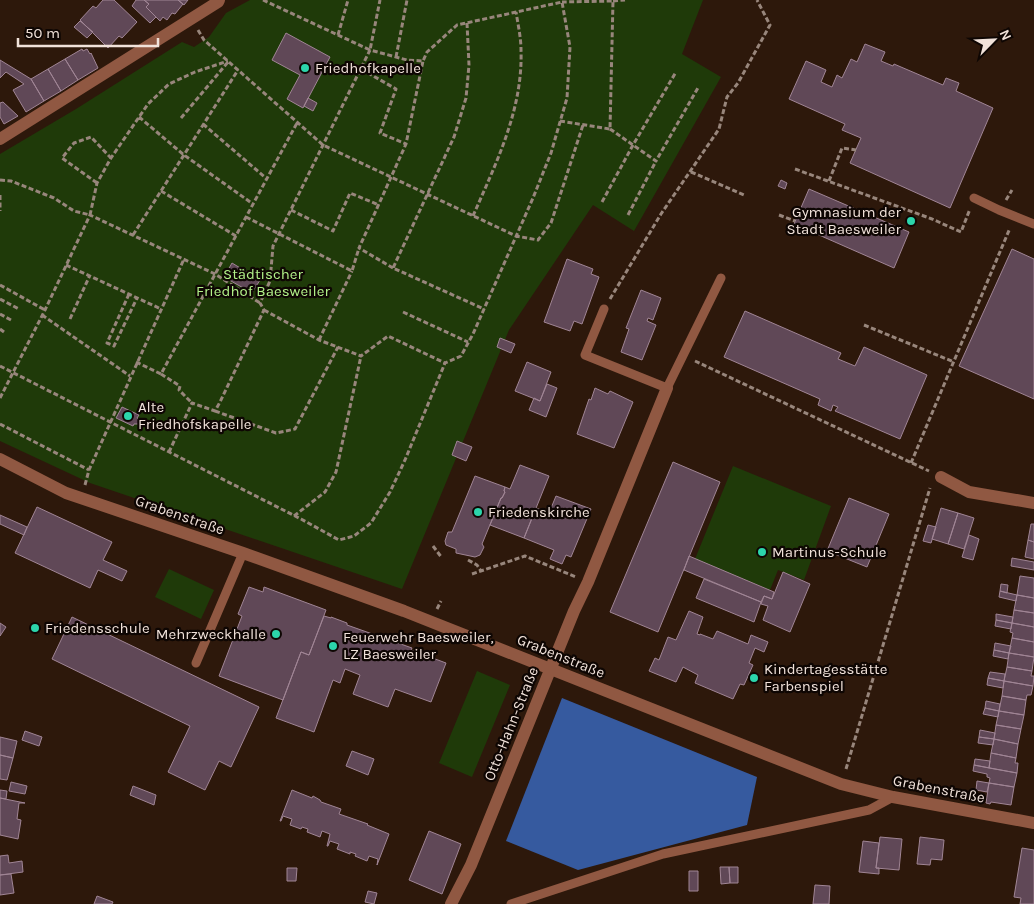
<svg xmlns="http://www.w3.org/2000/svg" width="1034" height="904" viewBox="0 0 1034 904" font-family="Karla,sans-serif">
	<rect width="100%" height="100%" fill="#2d180b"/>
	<path fill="#1f3a09" d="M250,0H703L682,54L721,77L634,231L593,205L509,330L402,589L90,483L0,441V154L76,109L182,42L194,47L209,37L226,13Z
		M733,466L831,506L804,580L778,570L770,590L695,559Z
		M169,569L214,590L201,619L155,597Z
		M477,671L510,685L472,777L439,763Z"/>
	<path fill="#365a9f" d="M562,698L757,777L747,825L578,870L506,841Z"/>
	<path fill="#604857" stroke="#a08595" d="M103,0H114L137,22L122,38L119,36L108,48L80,20L93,6L96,8Z
		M136,0H144L149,4L146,7L156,17L150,23L132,6Z
		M144,0H178L183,4L175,14L172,13L167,20L163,17L160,21L146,7L149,4Z
		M178,0H188L184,5Z
		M80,21L93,32L87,38L74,27Z
		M286,33L330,57L303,108L287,99L300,75L272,60Z
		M865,44L885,52L881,61L893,66L894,64L943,85L946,78L959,83L956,91L993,108L950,208L850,163L861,138L842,130L845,124L789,99L806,61L826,70L821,82L832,87L837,75L842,78L851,59L857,62Z
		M82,49L83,51L87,49L90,54L91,53L98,68L78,80L65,59Z
		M65,59L78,80L61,91L48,69Z
		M0,60L31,79L44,101L26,112L13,90L24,84L6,72L0,78Z
		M48,69L61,91L44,101L31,79Z
		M308,98L317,103L313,111L304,106Z
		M3,102L18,116L4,124L0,117V103Z
		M781,180L787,183L785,189L778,186Z
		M809,189L909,232L894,268L794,224Z
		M1012,249L1034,259V399L959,366Z
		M567,259L593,269L591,274L599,277L582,324L574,321L570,331L544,322Z
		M232,263L260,280L252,293L224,277Z
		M641,290L661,298L653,320L648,318L647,321L656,325L642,360L621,352L629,329L626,328Z
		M745,311L841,353L838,359L855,366L864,347L927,375L900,439L835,411L838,407L833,405L831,411L818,405L820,399L724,357Z
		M500,338L515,344L511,353L497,347Z
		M527,362L551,372L540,401L515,391Z
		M547,384L557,388L546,417L529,410L534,398L540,401Z
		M595,388L608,394L610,391L633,402L614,448L577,434L589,399L591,400Z
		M122,407L139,415L137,418L140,421L139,424H134L133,426L116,418Z
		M457,441L472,447L466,461L452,455Z
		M673,462L720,482L658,632L610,612Z
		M520,465L549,476L524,538L490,525L501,498H502L505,492L504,491L505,487L510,489Z
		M475,476L505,487L504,491L505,492L502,498H501L482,544L484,547L480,555L475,557L456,553V549L446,545L445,541L448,532H452Z
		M556,496L591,509L571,557L566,555L562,564L550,559L554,550L524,538L536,508L549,513Z
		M849,498L889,514L867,567L827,551Z
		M37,507L112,542L103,560L127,571L122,581L98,570L90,588L15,553Z
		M941,508L958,513L948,544L932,539Z
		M958,513L974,518L964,549L948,544Z
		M0,515L27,527L24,535L0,524Z
		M1031,524H1034V542L1028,540Z
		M928,525L936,527L931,543L923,541Z
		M969,535L979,539L973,560L962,557Z
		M1028,540L1034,542V559L1025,557Z
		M689,556L774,592L772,599L764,596L761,602L684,570Z
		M1012,558L1034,562V570L1011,566Z
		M783,572L810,584L790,632L763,620L768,606L761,604L764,596L772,599Z
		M1020,576L1034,578V598L1017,595Z
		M704,579L761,602L754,622L696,598Z
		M1001,584L1008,585L1007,593L1000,591Z
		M249,587L263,592L264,587L326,610L309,655L301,652L283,700L219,676L242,616L238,614Z
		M1000,591L1017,595L1016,601L999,597Z
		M1017,595L1034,598V613L1014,610Z
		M1014,610L1034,613V627L1012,623Z
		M689,611L703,617L697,634L700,635V634L713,639L717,631L748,644L751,635L768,642L764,652L755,648L749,663L753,665L744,685L740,684L733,699L695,683L698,675L683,667L676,682L649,671L655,658L659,660L668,637L676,640Z
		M996,614L1013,617L1012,623L996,620Z
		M324,616L331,618V617L347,623V625L412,648L411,650L446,663L431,702L395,689L388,707L353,694L360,675L345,669L340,683L333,680L314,732L276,718L301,652L309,655Z
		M72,617L259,707L231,767L219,761L205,790L168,772L190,726L52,659Z
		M996,620L1012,623L1011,629L995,626Z
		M0,623L6,627L0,636Z
		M1012,623L1034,627V642L1012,638L1013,633L1010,632Z
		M1012,638L1034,642V657L1009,653Z
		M995,643L1011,646L1009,653L994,650Z
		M994,650L1009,653L1008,659L993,656Z
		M1009,653L1034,657L1032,671L1007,667Z
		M1007,667L1032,671L1031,676H1034L1033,686L1004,681Z
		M990,672L1005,674L1004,681L988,678Z
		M988,678L1004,681L1003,688L987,685Z
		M1004,681L1033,686L1031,695H1027L1026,700L1002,696Z
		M1002,696L1026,700L1024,715L999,711Z
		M986,701L1000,704L999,711L985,708Z
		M985,708L999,711L998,717L983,714Z
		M999,711L1024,715L1021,729L996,725Z
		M996,725L1021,729L1018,744L994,739Z
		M980,730L995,733L994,739L979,737Z
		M25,731L42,737L39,746L22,740Z
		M0,737L17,741L13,758L0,755Z
		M979,737L994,739L993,745L978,743Z
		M994,739L1018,744L1016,758L991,753Z
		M352,751L374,759L368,775L346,766Z
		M991,753L1016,758L1015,763H1018L1017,773L989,768Z
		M0,755L13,758L7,780L0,779Z
		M975,759L990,761L989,768L974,765Z
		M974,765L1017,773L1014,787L989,783L990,778L987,777V774L973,771Z
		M977,781L989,783L987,792L976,790Z
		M11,782L27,786L25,794L9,791Z
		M989,783L1014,787L1011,805L991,802L990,804L986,803Z
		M133,786L156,795L154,805L130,795Z
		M0,790L7,791L6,799L0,798Z
		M292,790L312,798L313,796L320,800L321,802L341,809L339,814L368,824L367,825L389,834L377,865L378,859L369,856L367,861L355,856L356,854L350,852V854L337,849L339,844L330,841L328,846H327L330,834L322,831L320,837L307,832L308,829L302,827L301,829L290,825L292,819L283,816L281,821H280Z
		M0,798L25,803H19L17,819L21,820L18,839L0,835Z
		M429,831L461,844L442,894L409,880Z
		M880,837L902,839L899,870L876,868Z
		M920,837L944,840L942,860L931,859L930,865L917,864Z
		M863,841L879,843L876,868H879V874L859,872Z
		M1022,848L1034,850V904H1020L1021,898L1014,897Z
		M8,855L9,863L22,861L23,872L0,875V856Z
		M720,867H729L730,883L721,884Z
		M729,867H738V883H730Z
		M287,868H297L296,881H287Z
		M689,871H698V891H689Z
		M11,874L14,893L0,895V875Z
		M815,885L830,886L829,904H813Z
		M368,891L377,893L374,904L365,902Z
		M97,896L113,902L112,904H94Z"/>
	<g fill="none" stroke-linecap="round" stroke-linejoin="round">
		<path stroke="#98867c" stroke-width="3" stroke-dasharray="5 2.5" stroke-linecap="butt" d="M263,0L370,50L380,0
			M613,1L625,0
			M467,23L469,65L466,98L454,137L393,268L484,309
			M198,30L204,40L323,145L516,236L538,240L551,223L583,125
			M338,35L348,0
			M396,57L407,0
			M361,69L396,89L380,133L406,144
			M139,117L184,155L253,204
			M181,118L228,62
			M560,121L610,129L613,1L562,2
			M203,124L267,179
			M610,129L656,161L699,86
			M795,169L932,219L961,232L970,209
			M691,172L744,195
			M0,180L11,181L54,198L74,211L90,215L97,183L111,158L148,104L169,84L195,72L228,61
			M829,181L842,148L856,150
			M97,183L62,158L74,143L91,137L111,158
			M161,191L236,236
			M0,195V211
			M1006,200L1012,190
			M602,202L633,145L676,72
			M291,210L333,231L350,193L379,205
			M628,215L656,161
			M779,215L795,221
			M473,216C496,163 523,110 521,50C521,38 518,24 516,12
			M246,217L352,271L359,248
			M133,235L238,70
			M66,265L161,309
			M393,268L359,248L406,144L423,61
			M0,285L45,310
			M129,294L107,343L114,346L137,298
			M0,299L19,309
			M610,299L661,214L719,129L727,97L738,83L770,25L757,0
			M264,310L319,340L361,356L388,336L445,363
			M403,312L468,342
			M0,314L11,320
			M42,315L130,376
			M70,319L90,275
			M864,325L954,362
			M0,329L4,332
			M319,340L352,271
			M695,361L929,471
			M136,362L161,374L297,123
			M0,366L301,519L339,540L354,536L371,523L390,492L405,460L445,363L461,356L473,334L533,198L551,153L567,98L570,47L562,2L457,25L427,52L423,61L407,60L370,50L273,246L270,281L260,303L264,310L220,402L215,411L192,403L169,452
			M161,374L180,386L179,390L192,403
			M0,398L45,310L90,215L215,274L260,303
			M215,411L276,433L295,429L338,347
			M0,424L89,470
			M911,463L1010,228
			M85,485L89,470L184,259
			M294,516L325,492L336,472L361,356
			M433,546L442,558
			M468,560L477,565L481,571
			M472,574L525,556L576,577
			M437,609L441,601
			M846,769L930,488"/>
		<path stroke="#905842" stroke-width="9" d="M974,198L999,210L1034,224
			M604,309L585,355L667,388L721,278
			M196,663L243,553
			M511,904L663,854L869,810L893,797"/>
		<path stroke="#905842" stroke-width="12" d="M0,139L218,2L219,0
			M0,459L66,493L243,553L404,611L841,784L893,797L1034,823
			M941,477L969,492L1034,503
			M451,904L471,865L574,611L588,582L667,388"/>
	</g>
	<g fill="#2cd5ab" stroke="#0e0603" stroke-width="2">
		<circle cx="305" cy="68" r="5"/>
		<circle cx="911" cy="221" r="5"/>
		<circle cx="128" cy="416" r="5"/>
		<circle cx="478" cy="512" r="5"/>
		<circle cx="762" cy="552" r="5"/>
		<circle cx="35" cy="628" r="5"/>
		<circle cx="276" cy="634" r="5"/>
		<circle cx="333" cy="646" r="5"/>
		<circle cx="754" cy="678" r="5"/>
	</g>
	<g text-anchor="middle" stroke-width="4.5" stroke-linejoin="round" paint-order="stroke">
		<g font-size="15" fill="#f1e2da" stroke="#0e0603" text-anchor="start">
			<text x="315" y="73">Friedhofkapelle</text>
			<text x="901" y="217" text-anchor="end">Gymnasium der<tspan x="901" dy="17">Stadt Baesweiler</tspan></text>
			<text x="138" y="412">Alte<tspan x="138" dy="17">Friedhofskapelle</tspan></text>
			<text x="488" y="517">Friedenskirche</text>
			<text x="772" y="557">Martinus-Schule</text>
			<text x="45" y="633">Friedensschule</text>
			<text x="266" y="639" text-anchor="end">Mehrzweckhalle</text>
			<text x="343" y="642">Feuerwehr Baesweiler,<tspan x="343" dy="17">LZ Baesweiler</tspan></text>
			<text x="764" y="674">Kindertagesstätte<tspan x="764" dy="17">Farbenspiel</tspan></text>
		</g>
		<g font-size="15" fill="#b2f289" stroke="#0e0603">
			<text x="263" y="279">Städtischer<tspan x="263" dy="17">Friedhof Baesweiler</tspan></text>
		</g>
		<g font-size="15" fill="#f1e2da" stroke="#0e0603">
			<text transform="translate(180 515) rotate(19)" y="5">Grabenstraße</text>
			<text transform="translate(561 656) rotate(22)" y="5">Grabenstraße</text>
			<text transform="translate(511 724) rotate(-68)" y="5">Otto-Hahn-Straße</text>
			<text transform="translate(939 789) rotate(11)" y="5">Grabenstraße</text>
		</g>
	</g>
	<g transform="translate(994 40) rotate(66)" stroke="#0e0603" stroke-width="4" paint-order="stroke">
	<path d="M0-4L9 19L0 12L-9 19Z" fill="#f1e2da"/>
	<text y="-8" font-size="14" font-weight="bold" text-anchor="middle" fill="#f1e2da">N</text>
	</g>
	<path d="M18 38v8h140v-8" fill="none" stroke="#f1e2da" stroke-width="2.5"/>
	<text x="25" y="38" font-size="15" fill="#f1e2da" stroke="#0e0603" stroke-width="4" paint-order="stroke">50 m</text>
</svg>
